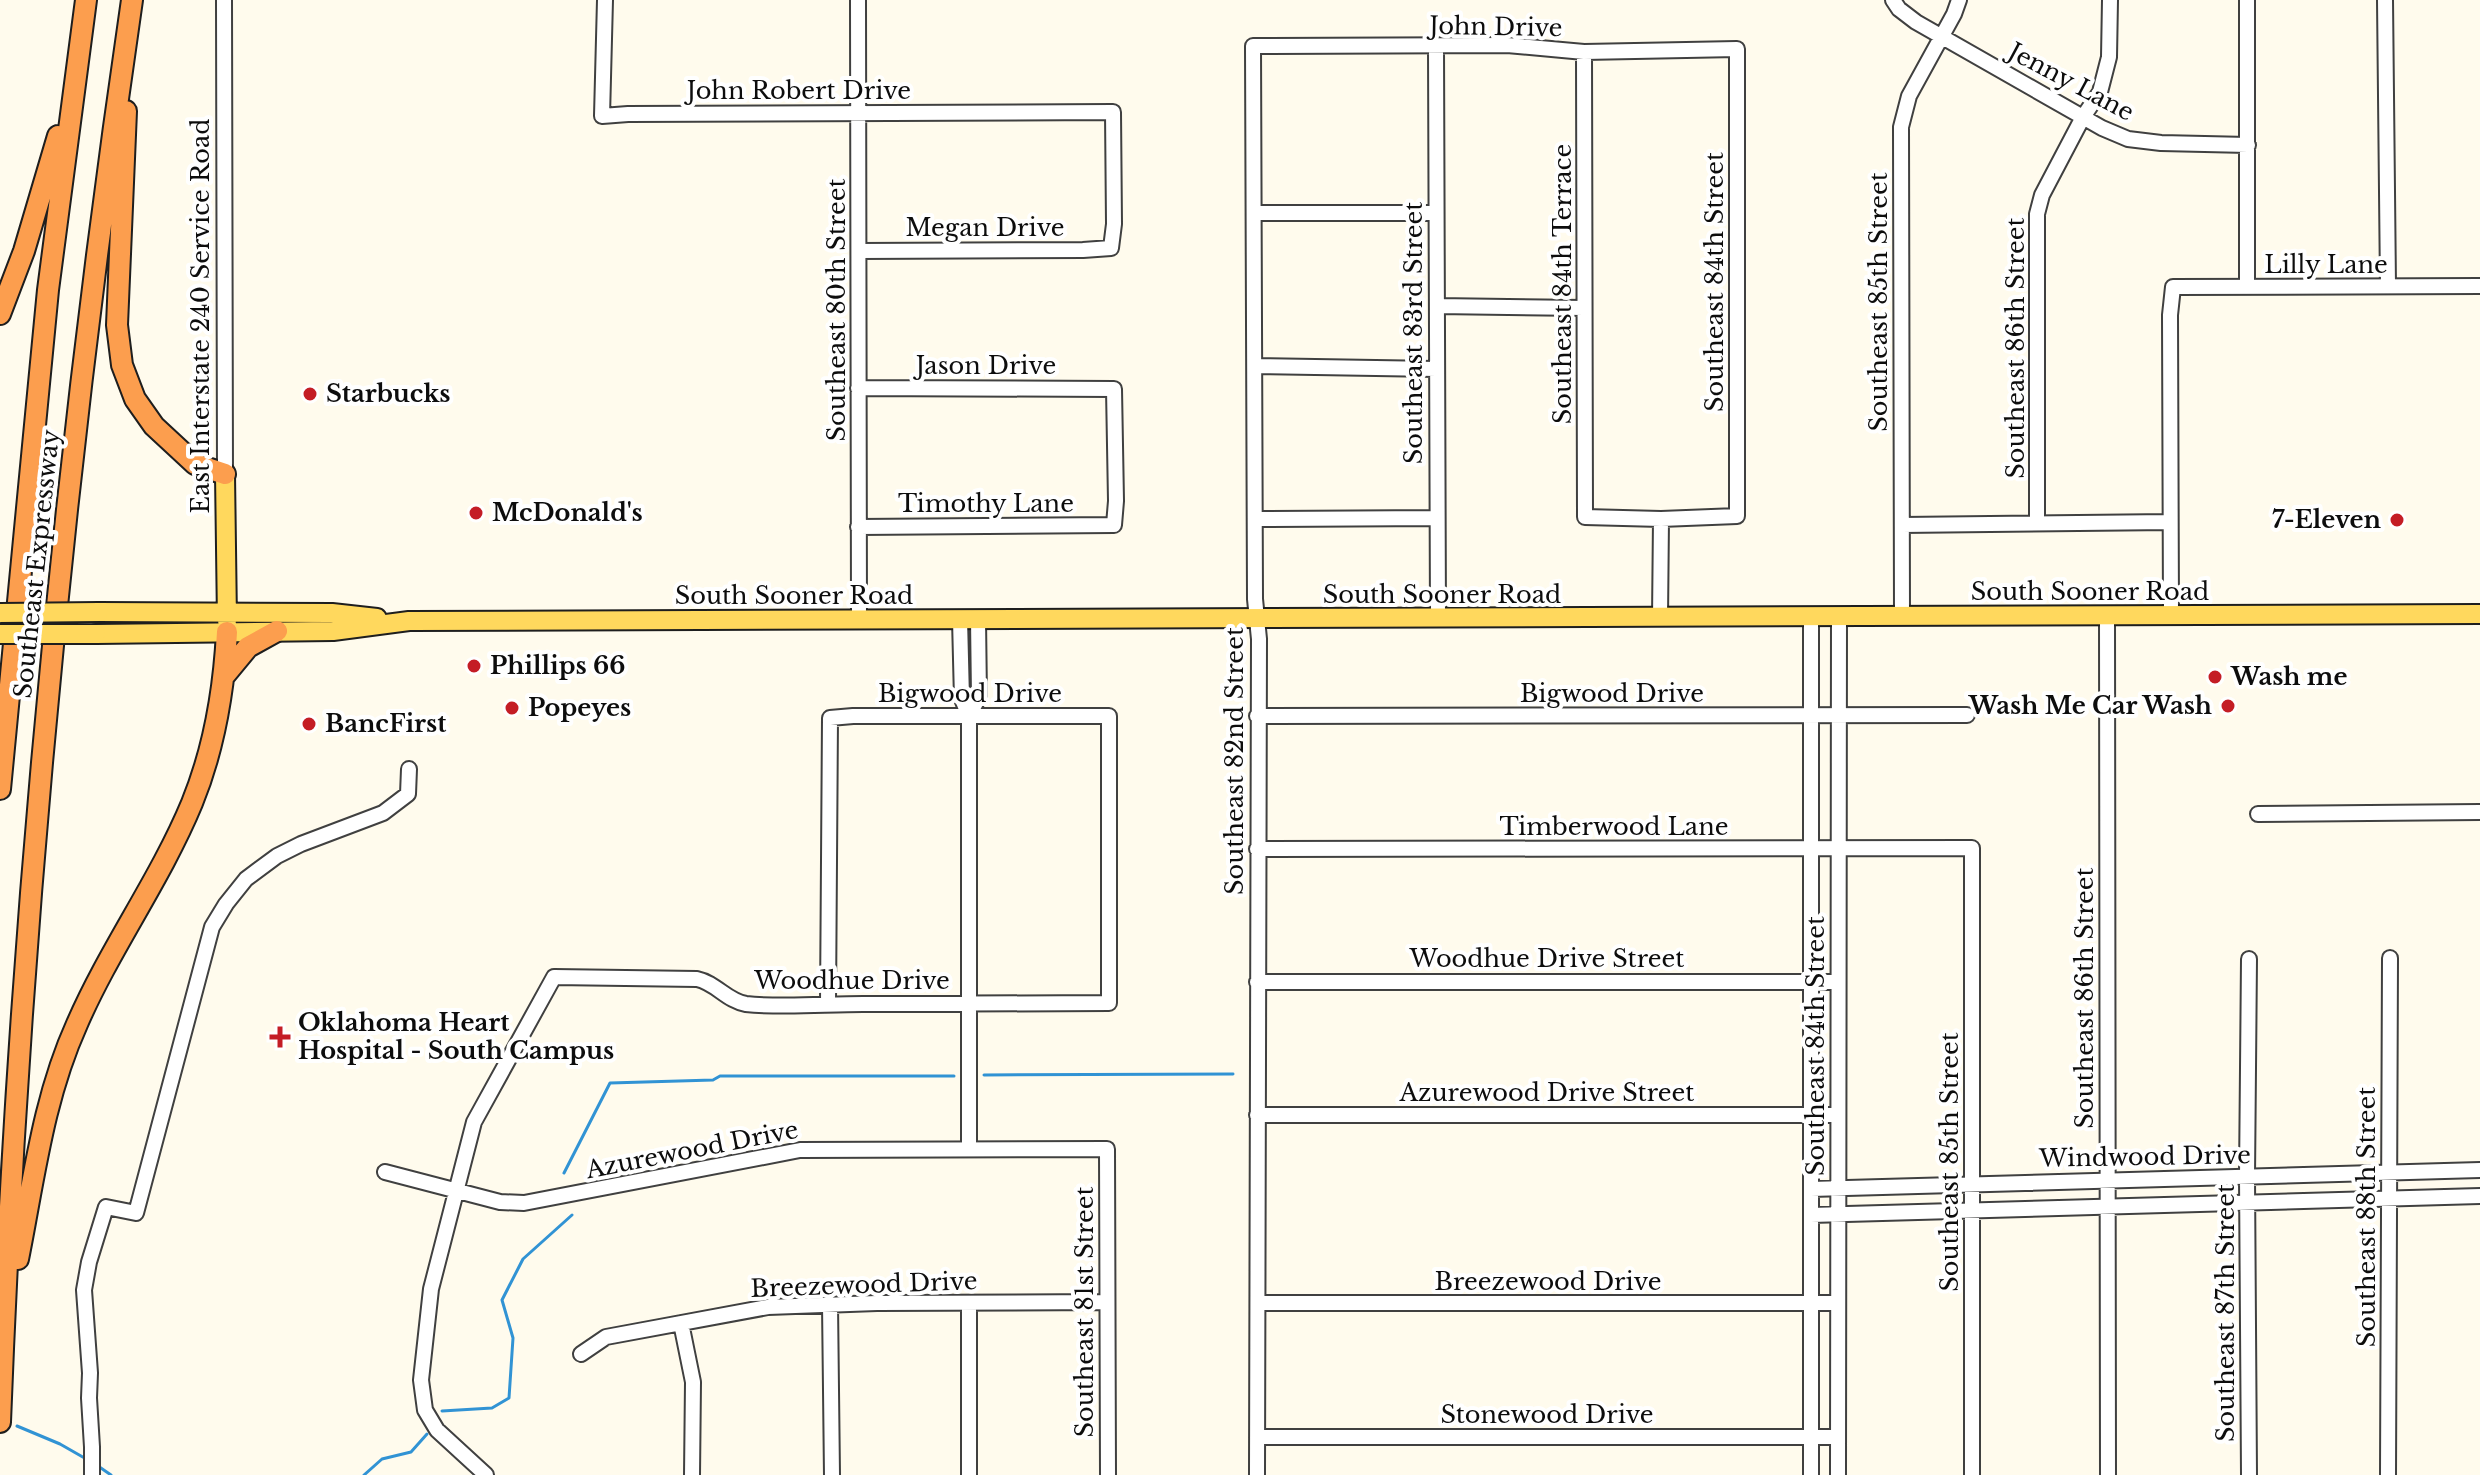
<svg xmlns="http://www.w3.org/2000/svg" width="2480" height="1475" viewBox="0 0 2480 1475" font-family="'Libre Baskerville',serif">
	<rect width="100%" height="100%" fill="#fffbed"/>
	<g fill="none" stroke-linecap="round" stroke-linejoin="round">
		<path stroke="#3193d4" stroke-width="3" d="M984,1075L1233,1074
			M564,1173L610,1083L713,1080L720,1076H954
			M442,1411L492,1408L509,1398L513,1338L502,1300L523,1259L572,1215
			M17,1426L60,1444L88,1460
			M98,1466L111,1475
			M364,1475L382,1459L411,1452L427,1434"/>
		<g stroke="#404040" stroke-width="18">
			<path id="minor" d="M224,0L225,474
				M605,0L602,116L628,114L1113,112L1114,224L1111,248L1083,250L859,251
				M858,0L859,620
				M1893,0L1899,9L1916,22L2102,128L2128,139L2161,143L2248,145
				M2385,0L2388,286
				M1436,47L1438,618
				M1254,213H1436
				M2247,287V0
				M1437,306L1584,308
				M1255,366L1436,369
				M858,388L1114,389L1116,501L1114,525L858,527
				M1255,519L1437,518
				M2037,522V214L2042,195L2083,117L2100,92L2109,57L2110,0
				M1902,525L2170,522
				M2107,616L2108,1475
				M2171,616L2170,315L2173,287L2480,286
				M1902,617L1901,127L1909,96L1954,14L1959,0
				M1660,618L1661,519
				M960,619L962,699L969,716V1149
				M969,716L979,697L978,619
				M1257,716L1967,715
				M2258,814L2480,812
				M1257,849L1972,848V1475
				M1257,982H1837
				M1257,1115H1837
				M385,1172L500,1202L524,1203L800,1150L1107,1149L1108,1475
				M1811,1189L2480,1170
				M1811,1215L2480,1196
				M1258,1303H1838
				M830,1304L832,1475
				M681,1323L693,1382L692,1475
				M581,1354L606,1337L768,1307L877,1303L1107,1302
				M1257,1437H1837
				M92,1475V1447L89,1398L90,1373L84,1290L89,1262L106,1207L136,1213L212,927L226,904L246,879L277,856L301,844L383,813L408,794L409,769
				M486,1475L437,1430L425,1410L421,1380L431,1289L474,1122L554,977L697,979C716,983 727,1001 746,1004C781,1008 826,1004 863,1004C945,1003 1027,1003 1109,1003V716H853L830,718L828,1004
				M969,1475V1303
				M1257,1475L1259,639L1255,599L1253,46L1507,45L1584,52L1737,49V516L1661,519L1585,517L1584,52
				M1811,1475V617
				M1838,1475L1839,616
				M2249,1475L2247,1177L2249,959
				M2388,1475L2390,958"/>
		</g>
		<g stroke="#1e1e1e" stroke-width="22">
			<path id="major" d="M225,474L227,621
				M99,612L332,613L377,618
				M96,634L333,631L409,621L2480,614"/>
		</g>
		<g stroke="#1e1e1e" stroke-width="24">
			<path id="highway" d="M126,111L117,325L122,365L135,399L154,426L195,464L225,474
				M0,314L24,251L58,136
				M224,676L248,647L277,631
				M0,789L48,290L86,0
				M18,1259C34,1179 43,1099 77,1024C110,948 160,880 192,803C214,749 224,690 227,632
				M0,1422C18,947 63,471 132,0"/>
		</g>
		<use href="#minor" stroke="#fff" stroke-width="14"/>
		<use href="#major" stroke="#ffd85d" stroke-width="18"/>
		<use href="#highway" stroke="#fc9e4e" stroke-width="20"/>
		<g stroke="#1e1e1e" stroke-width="22" stroke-linecap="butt">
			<path id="major-bridge" d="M0,613L99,612
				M0,634H96"/>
		</g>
		<use href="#major-bridge" stroke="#ffd85d" stroke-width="18"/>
	</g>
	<g fill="#c41d25" stroke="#fff" stroke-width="3">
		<circle cx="310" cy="394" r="8"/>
		<circle cx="476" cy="513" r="8"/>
		<circle cx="2397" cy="520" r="8"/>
		<circle cx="474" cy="666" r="8"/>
		<circle cx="2215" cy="677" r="8"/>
		<circle cx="2228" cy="706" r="8"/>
		<circle cx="512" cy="708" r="8"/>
		<circle cx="309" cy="724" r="8"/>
		<path d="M276 1025h8v8h8v8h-8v8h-8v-8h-8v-8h8z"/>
	</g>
	<g text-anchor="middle" stroke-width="8" stroke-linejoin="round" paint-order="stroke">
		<g font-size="24" fill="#0d0d0d" stroke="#fff">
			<text transform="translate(1496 27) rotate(1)" y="8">John Drive</text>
			<text transform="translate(2071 82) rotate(28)" y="8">Jenny Lane</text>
			<text x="799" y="99">John Robert Drive</text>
			<text x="985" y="236">Megan Drive</text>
			<text x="2326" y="273">Lilly Lane</text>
			<text transform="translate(1715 282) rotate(-90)" y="8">Southeast 84th Street</text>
			<text transform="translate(1563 284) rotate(-90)" y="8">Southeast 84th Terrace</text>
			<text transform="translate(1879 302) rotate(-90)" y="8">Southeast 85th Street</text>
			<text transform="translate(837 310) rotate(-90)" y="8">Southeast 80th Street</text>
			<text transform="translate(201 316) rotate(-90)" y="8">East Interstate 240 Service Road</text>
			<text transform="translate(1414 333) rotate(-90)" y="8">Southeast 83rd Street</text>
			<text transform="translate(2016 348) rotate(-90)" y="8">Southeast 86th Street</text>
			<text x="986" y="374">Jason Drive</text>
			<text x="986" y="512">Timothy Lane</text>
			<text transform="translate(37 564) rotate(-84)" y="8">Southeast Expressway</text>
			<text x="2090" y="600">South Sooner Road</text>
			<text x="1442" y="603">South Sooner Road</text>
			<text x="794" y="604">South Sooner Road</text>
			<text x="970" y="702">Bigwood Drive</text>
			<text x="1612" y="702">Bigwood Drive</text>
			<text transform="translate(1235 761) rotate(-90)" y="8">Southeast 82nd Street</text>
			<text x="1614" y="835">Timberwood Lane</text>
			<text x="1547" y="967">Woodhue Drive Street</text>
			<text x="852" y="989">Woodhue Drive</text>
			<text transform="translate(2085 998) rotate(-90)" y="8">Southeast 86th Street</text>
			<text transform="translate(1816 1046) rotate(-90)" y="8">Southeast 84th Street</text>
			<text x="1547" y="1101">Azurewood Drive Street</text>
			<text transform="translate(692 1150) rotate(-11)" y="8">Azurewood Drive</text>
			<text transform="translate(2145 1157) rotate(-1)" y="8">Windwood Drive</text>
			<text transform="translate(1950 1162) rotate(-90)" y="8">Southeast 85th Street</text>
			<text transform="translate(2367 1217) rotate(-90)" y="8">Southeast 88th Street</text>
			<text x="1548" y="1290">Breezewood Drive</text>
			<text transform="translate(864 1285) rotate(-2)" y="8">Breezewood Drive</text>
			<text transform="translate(1085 1312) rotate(-90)" y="8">Southeast 81st Street</text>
			<text transform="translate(2226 1313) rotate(-90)" y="8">Southeast 87th Street</text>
			<text x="1547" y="1423">Stonewood Drive</text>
		</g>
		<g font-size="24" font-weight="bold" fill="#0d0d0d" stroke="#fff" text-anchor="start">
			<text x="326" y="402">Starbucks</text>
			<text x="492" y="521">McDonald's</text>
			<text x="2381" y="528" text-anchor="end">7-Eleven</text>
			<text x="490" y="674">Phillips 66</text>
			<text x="2231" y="685">Wash me</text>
			<text x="2212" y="714" text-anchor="end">Wash Me Car Wash</text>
			<text x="528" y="716">Popeyes</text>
			<text x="325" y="732">BancFirst</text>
			<text x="298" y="1031">Oklahoma Heart<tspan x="298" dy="28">Hospital - South Campus</tspan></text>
		</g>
	</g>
</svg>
